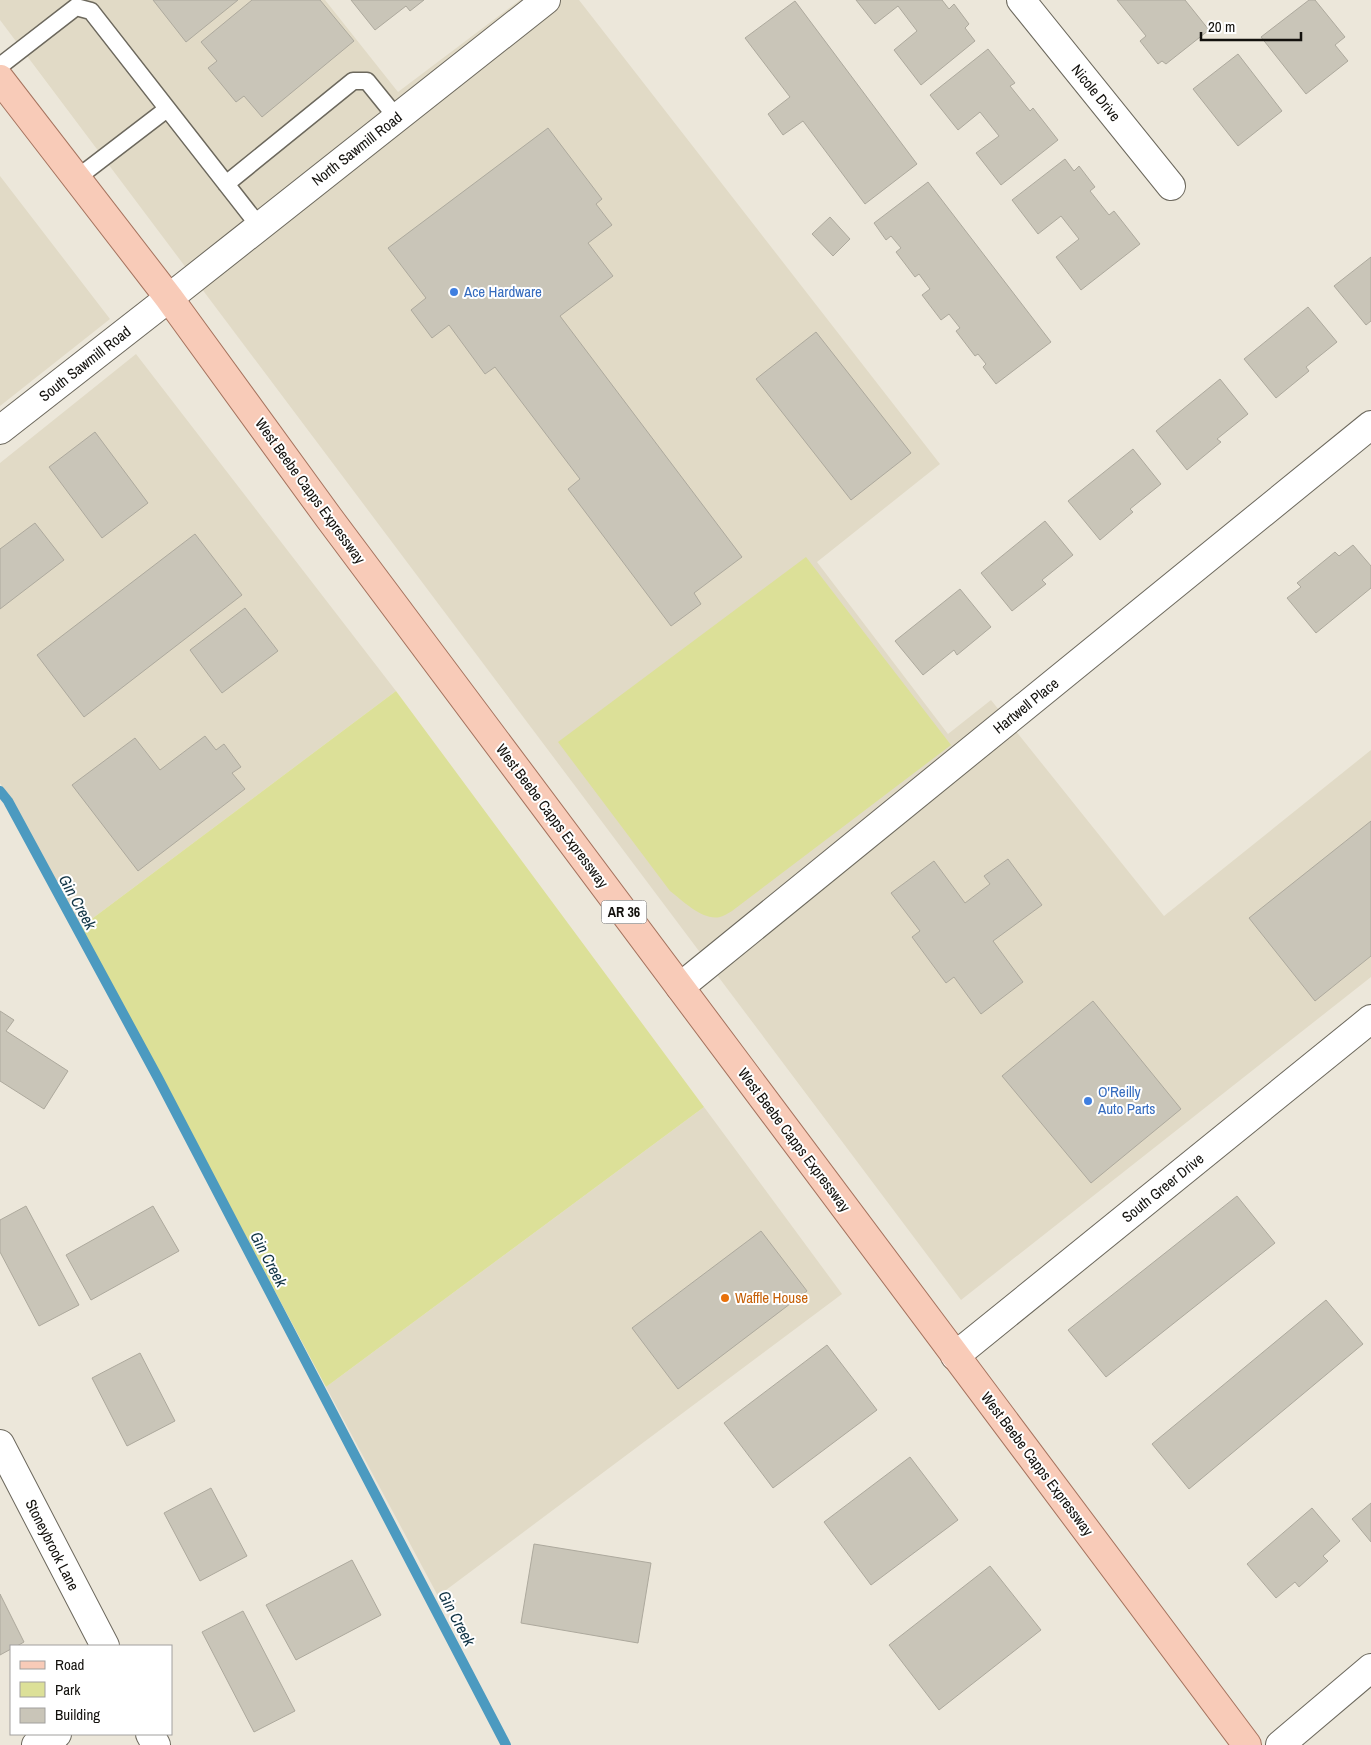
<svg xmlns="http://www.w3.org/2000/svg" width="1371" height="1745" viewBox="0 0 1371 1745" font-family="'Archivo Narrow',sans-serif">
	<rect width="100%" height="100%" fill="#ece7da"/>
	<path fill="#e1dac6" d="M0,0H325L398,92L520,0H579L940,464L817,562L948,734L991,700L1164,916L1371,750V977L961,1300L0,20Z
		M0,176L110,319L0,406Z
		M136,354L396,691L81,927L0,783V463Z
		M704,1107L842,1294L438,1596L326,1387Z"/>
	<path fill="#dce098" d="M806,557L951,745L732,911C728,913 724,916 720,917C703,921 683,901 670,891L558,742Z
		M396,691L704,1107L326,1387L81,927Z"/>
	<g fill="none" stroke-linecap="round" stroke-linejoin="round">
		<path stroke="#4c9ac0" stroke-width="10" d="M0,791L8,801L158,1078L506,1745"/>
	</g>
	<path fill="#c9c5b8" stroke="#ada99d" d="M153,0H238L186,42Z
		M252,0H320L354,41L262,117L244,96L236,102L208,68L217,61L201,42Z
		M351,0H424L410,11L406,6L375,30Z
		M856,0H942L949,9L954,4L969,24L965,28L975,41L921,85L894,50L917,31L898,6L875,24Z
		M1117,0H1185L1209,30L1166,64L1162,61L1158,64L1140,41L1146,36Z
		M1309,0H1315L1345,37L1335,45L1348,61L1306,94L1261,37Z
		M795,1L917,164L865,204L803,121L783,135L768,114L790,97L745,38Z
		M988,49L1015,83L1010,86L1030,111L1033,108L1058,140L1001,185L976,153L999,136L980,112L958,130L930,95Z
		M1238,54L1282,111L1238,146L1193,89Z
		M548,128L602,199L596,204L612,225L588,243L613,276L560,316L742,557L694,593L701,604L671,626L568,489L580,479L495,367L485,374L449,325L432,338L411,310L426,298L388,248Z
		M1065,159L1074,171L1079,166L1095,187L1090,191L1109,215L1114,211L1140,244L1081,290L1056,257L1079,239L1061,216L1038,234L1012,200Z
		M928,182L1051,342L996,384L983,367L986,364L978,354L975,356L956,331L960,328L949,314L941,320L922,295L930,289L919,274L915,277L896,252L901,248L891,236L886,240L874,223Z
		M830,217L850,239L833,256L812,234Z
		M1371,257V321L1366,325L1334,286Z
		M1308,307L1337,342L1306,367L1309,371L1276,398L1244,359Z
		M816,332L911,453L851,500L756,379Z
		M1220,379L1248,414L1217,439L1221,442L1187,470L1156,431Z
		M95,432L148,503L102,538L49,467Z
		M1133,449L1161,484L1130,509L1133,512L1100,540L1068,501Z
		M1045,521L1073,555L1042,580L1046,584L1012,611L981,573Z
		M35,523L64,560L0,609V549Z
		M195,534L242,595L84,717L37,655Z
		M1353,545L1371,566V588L1316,633L1287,598L1301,587L1297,583L1335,552L1339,556Z
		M960,589L991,627L957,655L954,650L923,675L895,641Z
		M245,608L278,651L222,693L190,650Z
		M205,736L216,750L224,744L241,767L232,773L245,789L138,871L72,785L135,738L160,770Z
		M1371,821V956L1315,1001L1249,918Z
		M1008,859L1042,905L993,941L1023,982L981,1014L954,977L946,983L912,937L920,931L891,893L934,861L965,903L990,884L984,876Z
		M1093,1001L1181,1109L1091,1183L1002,1076Z
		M0,1011L14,1020L6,1031L68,1071L44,1109L0,1081Z
		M1237,1196L1275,1243L1106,1377L1068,1330Z
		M26,1206L79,1305L39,1326L0,1252V1220Z
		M153,1206L179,1251L91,1300L66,1255Z
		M761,1231L807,1291L678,1389L632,1328Z
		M1326,1300L1363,1344L1189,1489L1152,1444Z
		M827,1345L877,1410L773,1488L724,1423Z
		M140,1353L175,1421L127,1446L92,1378Z
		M910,1457L958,1520L871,1585L824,1522Z
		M211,1488L247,1556L200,1581L164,1513Z
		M1371,1503V1542L1352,1519Z
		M1312,1508L1340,1541L1323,1556L1328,1561L1299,1587L1295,1582L1276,1598L1247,1564Z
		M534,1544L651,1563L638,1643L521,1623Z
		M352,1560L381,1615L296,1660L266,1605Z
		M990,1566L1041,1630L939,1710L889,1645Z
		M0,1594L24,1642L17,1646H11V1649L0,1655Z
		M243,1611L295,1711L254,1732L202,1632Z"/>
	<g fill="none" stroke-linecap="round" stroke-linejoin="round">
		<g stroke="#6c685d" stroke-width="19">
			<path id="service" d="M0,66L76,7L91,11L259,226
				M77,178L167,109
				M226,184L353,81H367L397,118"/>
		</g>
		<g stroke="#6c685d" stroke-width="30">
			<path id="minor" d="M1021,0L1171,186
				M169,298L546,0
				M680,987L1371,425
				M955,1356L1371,1019
				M0,1444L105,1646
				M150,1734L156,1745
				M36,1745L57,1734
				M1280,1745L1371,1668"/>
		</g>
		<g stroke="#6c685d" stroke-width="30">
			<path id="tertiary" d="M0,430L169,298"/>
		</g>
		<g stroke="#a5735e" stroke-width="30">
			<path id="primary" d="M0,79L169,298L329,518L1247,1745"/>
		</g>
		<use href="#service" stroke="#fff" stroke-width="16"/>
		<use href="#minor" stroke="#fff" stroke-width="28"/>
		<use href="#tertiary" stroke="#fff" stroke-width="28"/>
		<use href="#primary" stroke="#f8cbb8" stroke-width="28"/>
	</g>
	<g fill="#3f7fe0" stroke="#fff" stroke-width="2">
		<circle cx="454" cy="292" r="5"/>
		<circle cx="1088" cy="1101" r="5"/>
	</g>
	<circle fill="#e8710a" stroke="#fff" stroke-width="2" cx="725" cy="1298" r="5"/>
	<g text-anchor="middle" stroke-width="4" stroke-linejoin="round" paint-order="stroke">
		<rect fill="#fff" stroke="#5a5856" stroke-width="1" x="601.5" y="900.5" width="45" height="23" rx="4"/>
		<g font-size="14" font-weight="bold" fill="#13110d">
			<text x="624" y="917">AR 36</text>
		</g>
		<g font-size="15" fill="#13110d" stroke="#fff">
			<text transform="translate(1096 93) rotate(51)" y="5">Nicole Drive</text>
			<text transform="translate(357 149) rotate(-38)" y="5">North Sawmill Road</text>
			<text transform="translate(85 364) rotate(-38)" y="5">South Sawmill Road</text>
			<text transform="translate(310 491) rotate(54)" y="5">West Beebe Capps Expressway</text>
			<text transform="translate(1026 706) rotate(-39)" y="5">Hartwell Place</text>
			<text transform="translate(552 816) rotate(53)" y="5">West Beebe Capps Expressway</text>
			<text transform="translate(794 1140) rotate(53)" y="5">West Beebe Capps Expressway</text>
			<text transform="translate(1163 1188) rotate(-39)" y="5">South Greer Drive</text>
			<text transform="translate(1037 1464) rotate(53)" y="5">West Beebe Capps Expressway</text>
			<text transform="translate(52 1545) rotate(63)" y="5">Stoneybrook Lane</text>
		</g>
		<g font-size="15" fill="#366cbe" stroke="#fff" text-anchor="start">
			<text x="464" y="297">Ace Hardware</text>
			<text x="1098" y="1097">O'Reilly<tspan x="1098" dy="17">Auto Parts</tspan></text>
		</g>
		<g font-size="15" fill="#c56008" stroke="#fff" text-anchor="start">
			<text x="735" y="1303">Waffle House</text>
		</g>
		<g font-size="16" font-style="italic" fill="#103344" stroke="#fff">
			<text transform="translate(78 902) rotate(61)" y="6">Gin Creek</text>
			<text transform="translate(269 1259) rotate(62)" y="6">Gin Creek</text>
			<text transform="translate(457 1618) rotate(62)" y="6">Gin Creek</text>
		</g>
	</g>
	<rect x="10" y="1645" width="162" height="90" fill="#ffffff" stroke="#a1a09e"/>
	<rect x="20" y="1661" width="25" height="8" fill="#f8cbb8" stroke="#a1a09e"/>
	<text x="55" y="1670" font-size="15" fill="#13110d">Road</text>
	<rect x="20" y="1682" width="25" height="15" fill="#dce098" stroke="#a1a09e"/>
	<text x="55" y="1695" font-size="15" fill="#13110d">Park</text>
	<rect x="20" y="1708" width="25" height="15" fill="#c9c5b8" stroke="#a1a09e"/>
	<text x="55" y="1720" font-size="15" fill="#13110d">Building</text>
	<path d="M1201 32v8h100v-8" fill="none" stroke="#13110d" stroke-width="2.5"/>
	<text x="1208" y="32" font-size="15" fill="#13110d" stroke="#ffffff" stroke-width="4" paint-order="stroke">20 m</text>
</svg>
